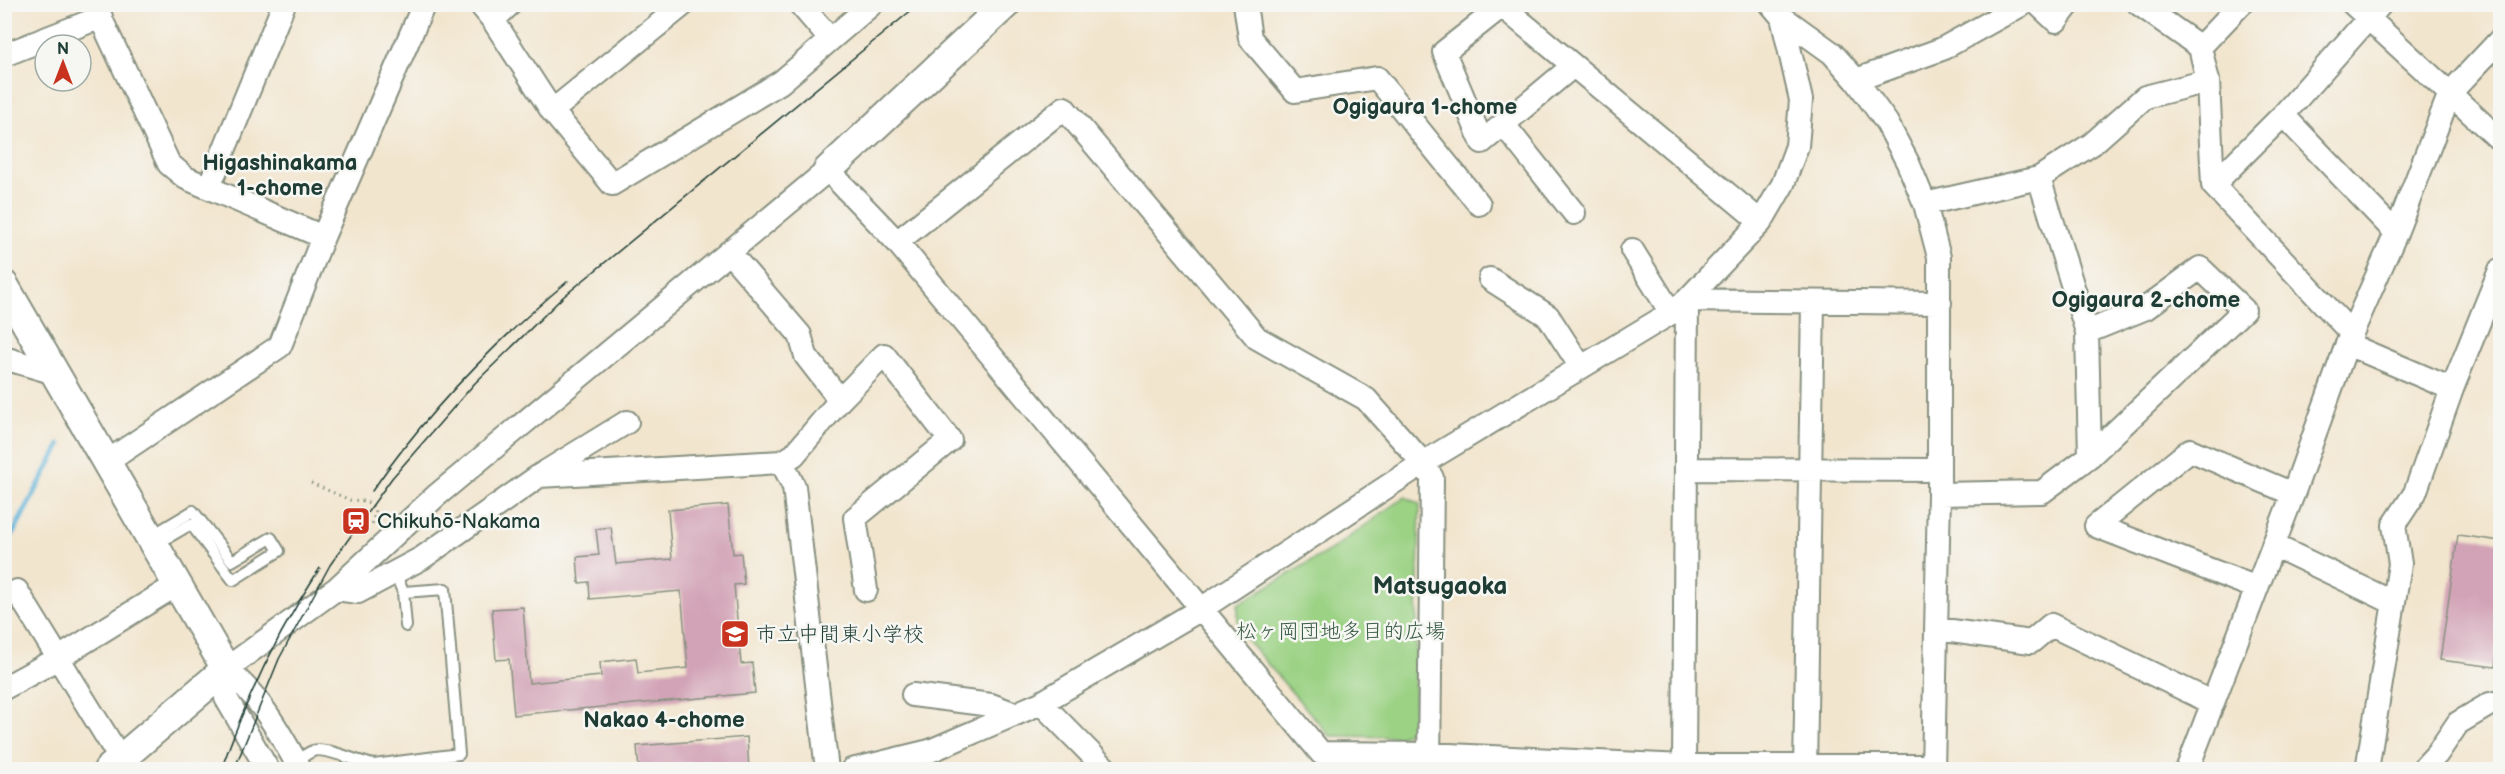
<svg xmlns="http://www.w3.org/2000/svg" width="2505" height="774" viewBox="0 0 2505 774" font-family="'Balsamiq Sans','Klee One',sans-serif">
	<rect width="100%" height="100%" fill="#f6f6f2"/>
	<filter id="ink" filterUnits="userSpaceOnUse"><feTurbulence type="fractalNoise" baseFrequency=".0167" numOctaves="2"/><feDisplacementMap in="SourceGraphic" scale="12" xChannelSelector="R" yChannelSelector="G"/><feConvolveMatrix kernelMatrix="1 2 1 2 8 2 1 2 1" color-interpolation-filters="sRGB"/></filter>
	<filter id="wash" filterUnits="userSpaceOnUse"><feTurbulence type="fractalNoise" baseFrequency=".008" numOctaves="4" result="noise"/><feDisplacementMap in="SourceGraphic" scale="24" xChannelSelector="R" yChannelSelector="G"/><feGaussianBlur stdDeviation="1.35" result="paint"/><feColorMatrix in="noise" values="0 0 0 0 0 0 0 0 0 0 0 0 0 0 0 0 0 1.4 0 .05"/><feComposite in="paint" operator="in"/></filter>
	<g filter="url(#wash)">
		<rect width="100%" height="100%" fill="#f2e5ce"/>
		<path fill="#9bd284" stroke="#5d885c" stroke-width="1.5" d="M1405,497L1420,504L1414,728L1400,737L1330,736L1238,630V604L1332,549Z"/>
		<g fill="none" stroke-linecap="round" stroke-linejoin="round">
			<path stroke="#5cb3d9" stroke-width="5" d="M4,550L60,445"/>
		</g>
		<g id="blocks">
			<path fill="#d2a3b6" d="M728,505L733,554L741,553L744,584L734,585L741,664L752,663L755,693L514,715L509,659L496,660L492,609L523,607L529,683L601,676L600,662L636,658L638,673L688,668L681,591L590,599L589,582L579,583L577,557L599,555L596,529L611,527L616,564L672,559L668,510Z
				M2458,535L2500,541V630L2495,667L2440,660Z
				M747,737L749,770H639L637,746Z"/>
		</g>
	</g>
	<g filter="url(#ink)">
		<use href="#blocks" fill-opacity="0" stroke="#889181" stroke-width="1.5"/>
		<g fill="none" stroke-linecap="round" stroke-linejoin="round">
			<g stroke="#889181" stroke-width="14">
				<path id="service" d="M151,536L193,511L232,561L271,538L279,551L233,580L191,524L155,545
					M395,573L403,592L406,626
					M296,762C301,758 307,753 313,751C325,746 359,763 374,765L459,754L445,589L403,592"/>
			</g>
			<g stroke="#889181" stroke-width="26">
				<path id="minor" d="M94,4L169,164L186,178L323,237
					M480,4L493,20L552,111L612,184L781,82L872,4
					M800,4L830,39
					M1245,4L1250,38L1295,91L1377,78L1479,204
					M1771,4L1782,17L1832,53L1856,80L1887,123L1908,163L1925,204L1939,257V494L1933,770
					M2038,4L2056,21L2069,4
					M2139,4L2200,47L2208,81L2213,185L2352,334
					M2353,4L2500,140
					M493,20L510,4
					M2200,47L2241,4
					M4,55L101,17
					M1573,66L1482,142L1444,52L1502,6L1761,222
					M1856,80L1942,49L2023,4
					M552,111L684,4
					M2283,115L2396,233
					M1504,125L1574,213
					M2039,178L2087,332L2090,456
					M2213,185L2283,115L2381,4
					M209,187L284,4
					M1925,204L2039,178L2092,144L2145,97L2208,81
					M897,242L1064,108L1257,338L1366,399L1423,463L1432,478L1429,768
					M1632,250L1671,313
					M729,252L800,335L806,356L840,400
					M1490,279L1548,316L1581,367
					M1687,300L1940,303
					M2347,344L2452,389
					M4,358L55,373
					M108,461L280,346L323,237L424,4
					M782,462L794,487L827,770
					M1686,469L1938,470
					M539,476L782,462L794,455L840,400L884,355L950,440L855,518L866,590
					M1939,494L2042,492L2090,456L2244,310L2200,268L2146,308L2087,332
					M2273,545L2394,603
					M2257,588L2096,526L2190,450L2293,494
					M336,589L358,592L422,558L539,476L627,422
					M17,591L121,760
					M1937,629L2031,642L2051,625L2213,703
					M226,669L336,589L436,496L828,170L897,242L1321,753L1429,754L1684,766H1933
					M226,669C258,695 276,726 296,762L298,770
					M226,669V698L268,770
					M4,688L57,659L178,584
					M913,695L991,705L1015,714
					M1041,703L1107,770
					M852,770L930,751L1041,703L1201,609L1423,463L1671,313L1687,300L1761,222L1783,184L1797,146L1801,100L1782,17
					M1684,770L1687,300
					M1805,770L1813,303
					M2187,770L2293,494L2347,344L2396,233L2450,93L2500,40
					M2367,770L2400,564L2394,525L2415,493L2452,389L2500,270
					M2422,770L2437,754L2458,723L2490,704L2500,702"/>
			</g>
			<g stroke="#889181" stroke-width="32">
				<path id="tertiary" d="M828,170L1006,4
					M4,285L226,669L108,770"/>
			</g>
			<path stroke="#889181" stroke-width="3" stroke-dasharray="1.5 4.5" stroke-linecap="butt" d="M311,483L350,500L365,501L372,505L375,510L372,526"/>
			<use href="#service" stroke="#fff" stroke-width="10"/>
			<use href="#minor" stroke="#fff" stroke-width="22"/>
			<use href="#tertiary" stroke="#fff" stroke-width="28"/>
			<path stroke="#1f3d34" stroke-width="1.5" d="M372,491C426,413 495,342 568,281
				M221,770C246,699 279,630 320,568
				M234,770L279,659L330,565L392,478L475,383L563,297L919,4"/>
		</g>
	</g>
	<defs>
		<g id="station-square" transform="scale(1.5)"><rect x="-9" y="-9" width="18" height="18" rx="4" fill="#c8321e" stroke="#f6f6f2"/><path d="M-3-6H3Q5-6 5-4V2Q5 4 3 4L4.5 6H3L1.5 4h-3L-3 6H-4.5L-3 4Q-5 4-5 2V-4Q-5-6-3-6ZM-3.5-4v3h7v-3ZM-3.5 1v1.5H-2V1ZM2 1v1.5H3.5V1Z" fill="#fff"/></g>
		<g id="school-square" transform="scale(1.5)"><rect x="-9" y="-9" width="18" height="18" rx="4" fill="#c8321e" stroke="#f6f6f2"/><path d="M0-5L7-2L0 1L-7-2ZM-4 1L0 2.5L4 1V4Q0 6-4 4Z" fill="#fff"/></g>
	</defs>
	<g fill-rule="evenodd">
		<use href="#station-square" x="356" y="521"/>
		<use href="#school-square" x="735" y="634"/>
	</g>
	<g text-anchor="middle" stroke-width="5" stroke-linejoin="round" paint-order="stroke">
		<g font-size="21" fill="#1f3d34" stroke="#f6f6f2" text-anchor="start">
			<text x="377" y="528">Chikuhō-Nakama</text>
			<text x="756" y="641">市立中間東小学校</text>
		</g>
		<g font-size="21" fill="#385b44" stroke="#f6f6f2">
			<text x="1341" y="638">松ヶ岡団地多目的広場</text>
		</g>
		<g font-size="22" font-weight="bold" fill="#1f3d34" stroke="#f6f6f2">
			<text x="1425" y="114">Ogigaura 1-chome</text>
			<text x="280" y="170">Higashinakama<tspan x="280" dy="25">1-chome</tspan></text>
			<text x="2146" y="307">Ogigaura 2-chome</text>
			<text x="664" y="727">Nakao 4-chome</text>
		</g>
		<g font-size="24" font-weight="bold" fill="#1f3d34" stroke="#f6f6f2">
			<text x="1440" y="594">Matsugaoka</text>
		</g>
	</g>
	<rect width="2505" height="774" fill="none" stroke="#f6f6f2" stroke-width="24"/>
	<g transform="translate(63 63)"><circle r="28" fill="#f6f6f2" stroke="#a0aca6" stroke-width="1.5"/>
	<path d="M0-4.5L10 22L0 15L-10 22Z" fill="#c8321e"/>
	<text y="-9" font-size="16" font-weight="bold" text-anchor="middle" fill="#1f3d34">N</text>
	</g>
</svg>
